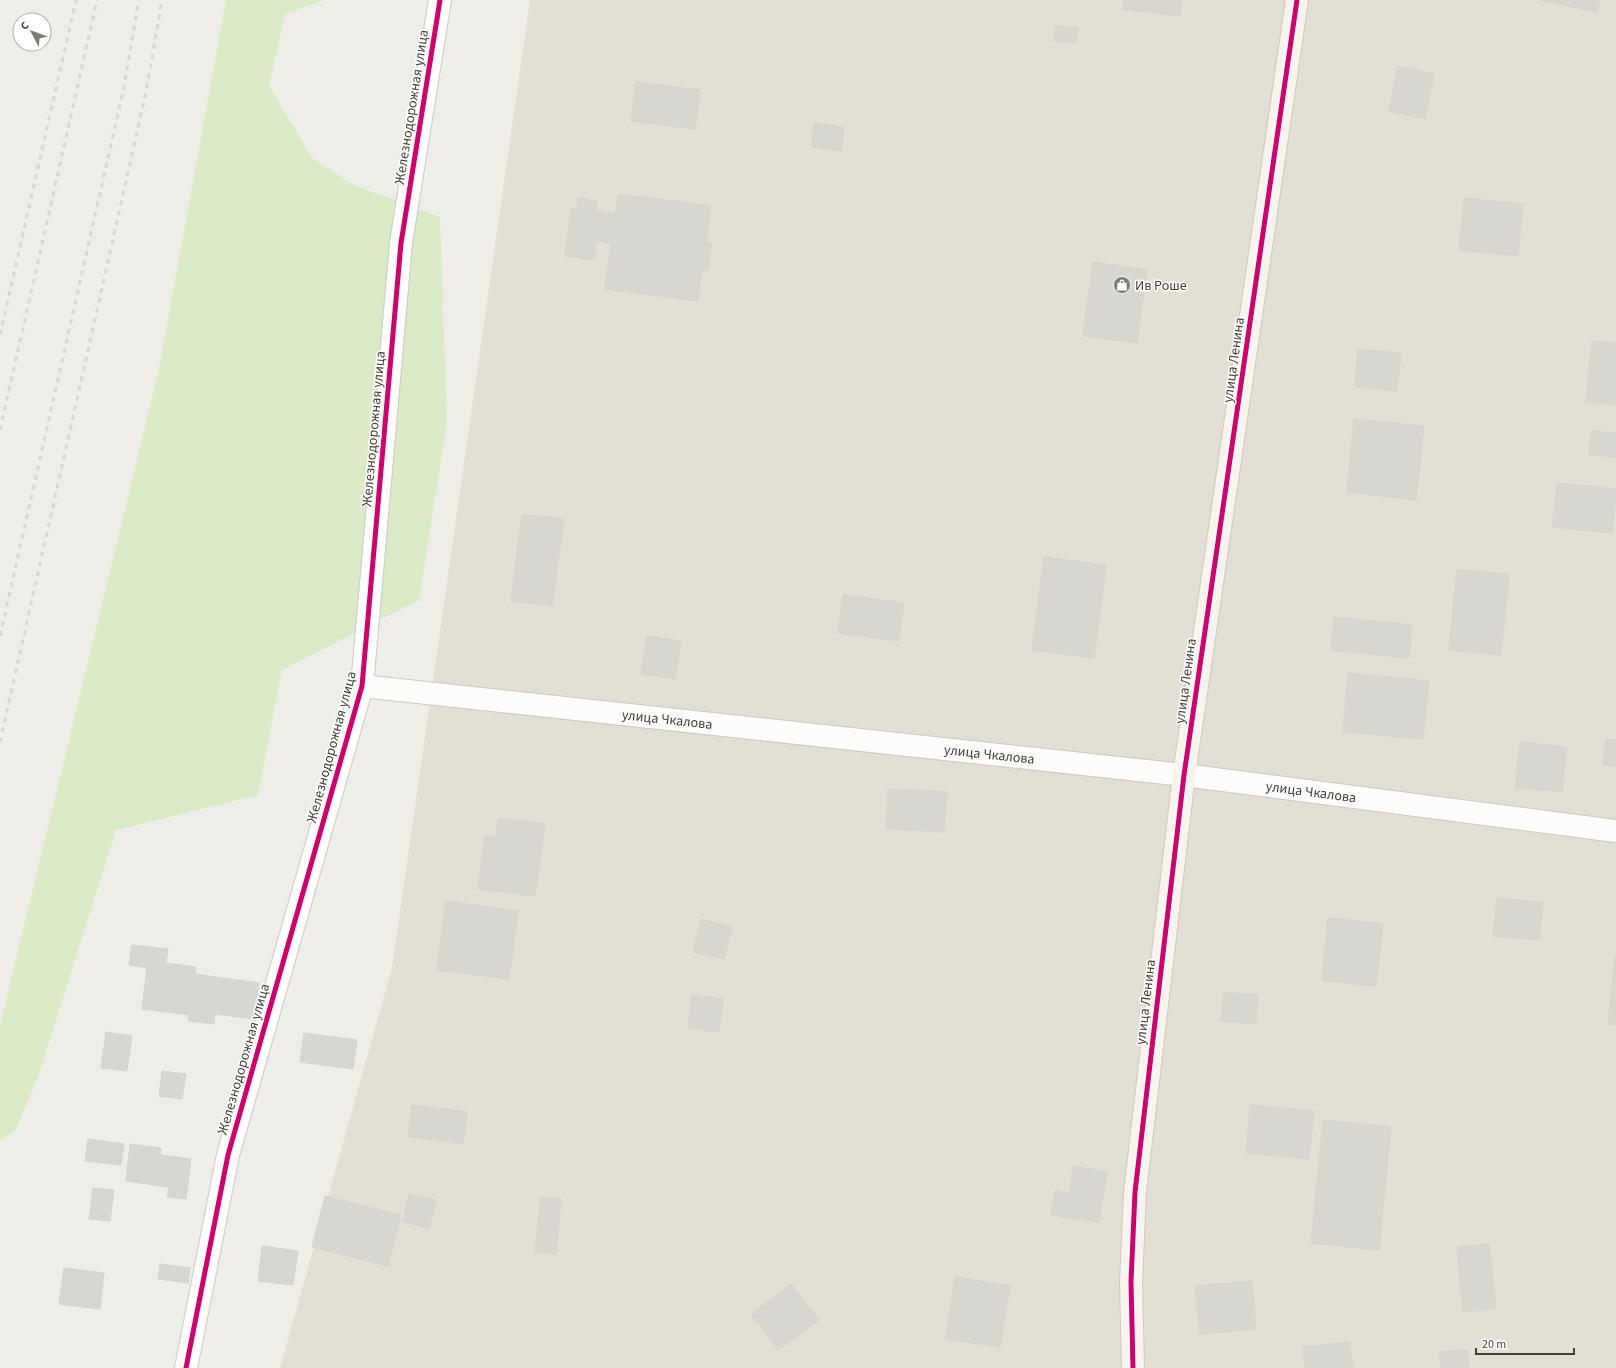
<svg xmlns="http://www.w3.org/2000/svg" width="1616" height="1368" viewBox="0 0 1616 1368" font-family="'Source Sans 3',sans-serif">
	<rect width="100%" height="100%" fill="#eeede8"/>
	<path fill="#e3dfd5" d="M530,0H1616V1368H280L392,968Z"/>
	<path fill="#dbeac7" d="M226,0H325L285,14L269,86L312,158L354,185L440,217L447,422L419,600L282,670L258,795L116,830L38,1077L16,1129L0,1142V1025L159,369Z"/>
	<path fill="#d8d6d0" stroke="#d6d4ce" d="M1124,0H1182L1180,16L1123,9Z
		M1539,0H1600L1597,12Z
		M1056,26L1078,28L1076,43L1054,41Z
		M1398,66L1434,74L1425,119L1389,111Z
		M636,82L700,90L695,129L631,121Z
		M814,123L844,127L841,151L811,147Z
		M618,194L711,206L706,242L712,243L708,270H702L698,301L605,289L611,243L596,241L594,260L565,256L571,208L577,209L578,198L597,201L596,211L615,214Z
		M1464,198L1523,204L1518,256L1459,250Z
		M1093,262L1147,270L1137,343L1083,336Z
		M1592,341L1616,343V405L1586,402Z
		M1358,349L1401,353L1397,391L1355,387Z
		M1354,419L1424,426L1416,500L1347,492Z
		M1592,431L1616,433V457L1589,455Z
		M1557,483L1616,489L1612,533L1552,527Z
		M522,514L564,519L552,606L511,601Z
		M1044,557L1106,565L1094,658L1032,650Z
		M1457,569L1509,574L1501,655L1449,650Z
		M843,595L904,603L899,641L838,633Z
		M1334,617L1412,625L1409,658L1331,650Z
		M647,636L681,641L675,679L641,674Z
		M1348,673L1429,681L1423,739L1343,732Z
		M1606,739L1616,740V766L1603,765Z
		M1520,742L1567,747L1562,792L1515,788Z
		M888,789L947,792L944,832L886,829Z
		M498,818L545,824L535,896L478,889L485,835L496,837Z
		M1497,898L1543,902L1539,940L1493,936Z
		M446,901L518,911L509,979L437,970Z
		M1328,918L1383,923L1376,986L1322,981Z
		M701,919L732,927L724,959L693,952Z
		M132,945L168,949L166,963L196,967L195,974L259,983L254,1019L215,1014L214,1024L188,1021L189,1015L142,1009L147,968L129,965Z
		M1615,956L1616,957V1025L1608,1024Z
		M1224,992L1258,995L1256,1024L1221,1021Z
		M692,995L723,999L719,1032L688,1028Z
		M106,1032L132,1036L127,1071L101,1068Z
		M304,1033L357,1040L353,1069L300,1062Z
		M162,1071L186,1074L182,1099L159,1096Z
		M412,1105L467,1112L463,1144L408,1136Z
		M1250,1105L1314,1111L1309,1159L1246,1153Z
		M1323,1120L1391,1127L1379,1250L1311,1243Z
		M88,1139L124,1144L121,1165L85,1161Z
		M130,1144L161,1148L160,1155L191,1159L186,1199L167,1197L169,1187L126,1181Z
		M1073,1166L1107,1172L1099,1222L1051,1215L1055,1191L1070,1193Z
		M93,1188L114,1190L110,1221L89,1219Z
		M409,1194L436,1200L429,1228L403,1222Z
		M325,1196L401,1215L388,1266L312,1247Z
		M541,1197L561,1199L556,1254L535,1252Z
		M1489,1244L1496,1308L1463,1312L1457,1247Z
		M262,1246L298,1251L293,1285L258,1281Z
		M160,1264L190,1268L188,1283L158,1279Z
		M64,1268L104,1273L100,1309L59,1304Z
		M955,1277L1010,1286L1000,1347L946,1339Z
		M1252,1281L1256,1329L1200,1334L1195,1286Z
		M791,1284L819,1320L778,1350L751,1314Z
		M1350,1342L1353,1368H1305L1303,1347Z
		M1467,1350L1469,1368H1441L1439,1352Z"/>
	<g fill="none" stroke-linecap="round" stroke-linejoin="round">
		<g stroke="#cccac5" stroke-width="24">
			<g id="street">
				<path id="s1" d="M362,686L1184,775L1616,831"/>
				<path d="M186,1368L228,1155L362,686L401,243L440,0"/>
			</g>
		</g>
		<g stroke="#cecabe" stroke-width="24">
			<path id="secondary" d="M1133,1368L1131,1282L1135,1192L1184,775L1297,0"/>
		</g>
		<use href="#street" stroke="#fcfcfc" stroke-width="22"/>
		<use href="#secondary" stroke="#f6f4ed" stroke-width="22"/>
		<path stroke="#d8d8d7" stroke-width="3" stroke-dasharray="5 5" stroke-linecap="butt" d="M0,335L76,0
			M0,430L97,0
			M0,636L124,87L139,0
			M0,742L146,92L162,0"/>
		<g stroke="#fff" stroke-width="8">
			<path id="cycleway" d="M186,1368L228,1155L362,686L401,243L440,0
				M1133,1368L1131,1282L1135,1192L1184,775L1297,0"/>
		</g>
		<use href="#cycleway" stroke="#d6006c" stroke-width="5"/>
	</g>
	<defs>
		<g id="shop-disc" transform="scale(0.9)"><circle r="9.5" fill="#807b73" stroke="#fff"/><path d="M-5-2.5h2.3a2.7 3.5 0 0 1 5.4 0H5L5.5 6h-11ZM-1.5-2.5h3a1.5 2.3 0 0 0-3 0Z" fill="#fff"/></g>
	</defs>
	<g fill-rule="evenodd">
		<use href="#shop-disc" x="1122" y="285"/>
	</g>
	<g text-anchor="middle" stroke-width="3" stroke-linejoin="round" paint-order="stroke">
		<g font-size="14" fill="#443e34" stroke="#fff">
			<text transform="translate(411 107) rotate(-81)" y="5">Железнодорожная улица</text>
			<text transform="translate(1233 360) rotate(-82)" y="5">улица Ленина</text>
			<text transform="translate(373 429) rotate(-85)" y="5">Железнодорожная улица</text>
			<text transform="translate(1185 681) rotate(-82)" y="5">улица Ленина</text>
			<text dy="5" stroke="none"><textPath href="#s1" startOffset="307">улица Чкалова</textPath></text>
			<text transform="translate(331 747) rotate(-75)" y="5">Железнодорожная улица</text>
			<text dy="5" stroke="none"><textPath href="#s1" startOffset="631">улица Чкалова</textPath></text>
			<text dy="5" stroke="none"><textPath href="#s1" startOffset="955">улица Чкалова</textPath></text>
			<text transform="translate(1145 1002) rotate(-83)" y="5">улица Ленина</text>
			<text transform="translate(243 1059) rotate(-74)" y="5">Железнодорожная улица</text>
		</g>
		<g font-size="14" fill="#443e34" stroke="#fff" text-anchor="start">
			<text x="1135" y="290">Ив Роше</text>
		</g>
	</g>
	<g transform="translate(32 32) rotate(311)"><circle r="19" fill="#ffffff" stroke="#b4b2ae"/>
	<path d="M0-3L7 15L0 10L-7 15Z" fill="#807b73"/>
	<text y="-6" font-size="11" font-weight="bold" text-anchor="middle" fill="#443e34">С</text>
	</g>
	<path d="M1476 1348v6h98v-6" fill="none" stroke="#443e34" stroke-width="2"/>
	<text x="1482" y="1348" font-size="12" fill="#443e34" stroke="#ffffff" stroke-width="3" paint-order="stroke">20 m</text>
</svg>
